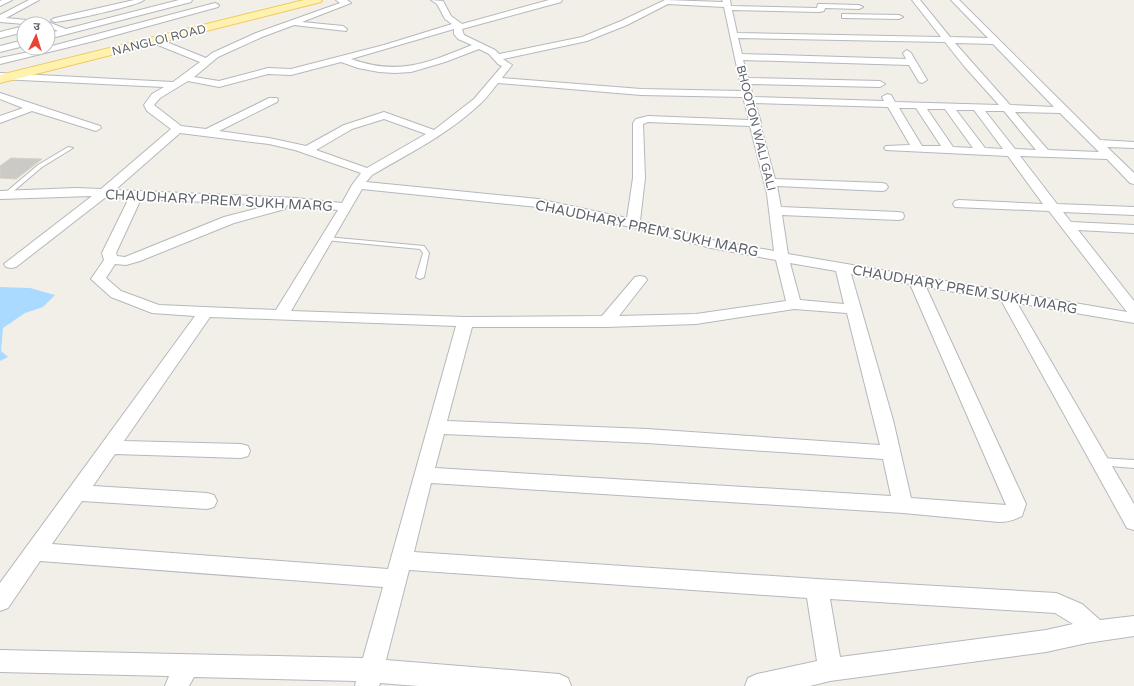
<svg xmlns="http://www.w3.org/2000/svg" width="1134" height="686" viewBox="0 0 1134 686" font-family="'Varela Round','Noto Sans Devanagari',sans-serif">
	<rect width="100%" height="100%" fill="#f1efe8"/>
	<path fill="#aadaff" d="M0,287L30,288L55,295L43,307L25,313L3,328L1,351L8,357L0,361Z"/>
	<path fill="#cccac5" stroke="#d6d1c6" d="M11,158L42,159L16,179L0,178V166Z"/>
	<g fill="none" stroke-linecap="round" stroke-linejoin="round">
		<g stroke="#b5b8bc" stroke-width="2">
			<path id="service" d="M68,147L73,148L42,167L9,195H5V193L38,165Z
				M327,237L424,246L429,253L424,277L420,279L416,277L423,253L420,249L325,240V238Z
				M1100,458L1134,460V468L1097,465L1095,462L1097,459Z"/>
		</g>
		<g stroke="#b5b8bc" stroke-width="2">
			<path id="minor" d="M2,0H12L0,6V1Z
				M29,0H39L6,18L48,22L66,29L179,0H192L191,2L48,39V33L58,31L48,27V24H24L0,22V15Z
				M134,0H144C137,6 68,21 55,22L51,20L55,18Z
				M336,0H347L351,3L302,22L343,26L347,29L346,31L294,25L262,37L218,57L194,77L219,81L268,68L291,69L384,45L452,24L445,19L437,4L431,0L443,1L451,16L462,24L549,0H562L561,2L462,29L464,35L495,50L499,54L582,37L621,21L665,0L723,2L722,0H730L731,6L817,8L818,4H821L859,5L863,7L859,9L825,8L824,11L819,12L732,10L737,33L941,37L912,0H920L950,37L988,38L951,0H959L1100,140L1134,142V148L1107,147L1134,173V184L1130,183L1107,159L1020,156L1057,204L1134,207V215L1063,212L1071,222L1134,225V233L1078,230L1134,301V323L1017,303L1134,504V530L1127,528L1001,300L926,287L1026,504L1022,516C1014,520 1008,522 999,522L903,513L431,483L414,552L817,579L1056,593L1082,604L1100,620L1134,616V636L1087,643L1046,652L830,681L810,686H745L748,678L757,674L817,661L807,598L409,570L386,660L559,674L568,678L571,686H418L380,683L379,686H355L356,681L194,677L189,686H165L169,676L0,672V650L363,658L383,587L40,561L8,608L0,611V583L195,316L152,313L111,297L91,279L104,260L102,253L129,198L106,197L16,267L11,268L6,267L4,264L92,196L0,199V191L76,188L101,189L171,129L147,111L144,105L152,94L164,87L0,79V73L173,82L200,62L153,43L152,41L153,39H159L206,58L212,53L256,33L340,3ZM668,4L724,7L742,91L641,89L502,78L512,65L503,59L587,41L627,25ZM454,29V34L458,39L472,45C427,63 399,76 351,59ZM738,38L945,42L964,66L999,105L895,102L891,95L887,94L882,97L884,101L753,97L750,84L880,87L885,84L880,81L748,78L743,60L909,65L919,82L922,83L927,80L911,53L907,50L903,53L906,59L742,54ZM955,43L993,44L1054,107L1010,105ZM479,49L489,54L498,64L502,66L474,99L434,130L384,112L344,125L306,146L269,138L219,131L277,102L278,100L277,98H269L206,129L181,126L154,105L160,98L188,81L219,87L268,74L291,75L341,62L358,68L379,72L395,73L411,72L445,62ZM498,83L641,95L743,97L749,120L648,116L636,119L633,123V178L627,218L538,199L366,182L372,175C410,153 448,134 480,104C487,98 492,90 498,83ZM755,103L888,107L910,145L886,146L884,148L886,150L1008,156L1043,204L959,200L955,201L953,204L955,207L1049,211L1127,312L788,254L782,215L898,220L903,219L904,216L903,213L898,212L781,207L777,186L882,191L886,190L888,187L886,184L882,183L775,179L760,124L761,123ZM899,108H916L941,146H922ZM927,109H945L973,148L953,147ZM956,110H974L1003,149L985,148ZM985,111H1004L1036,150L1015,149ZM1015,112L1060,113L1099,152L1048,150ZM384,119L426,134L367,168L316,150L352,129ZM648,122L750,126L767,194L774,251L712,240L640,221L645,178L643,124ZM180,133L269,144L295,150L361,173L352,185L342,203L296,198L115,190ZM362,189L538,207L631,227L711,248L776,260L786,301L696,314L619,316L647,280L645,277L640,276L635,277L602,316L465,317L291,311ZM141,199L271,205L224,217L130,255L125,257L117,256L116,253ZM287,205L338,210L276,310L159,305L121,291L106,278L115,264L126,265L140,261L234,223L285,209ZM790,263L836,271L844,304L800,300ZM851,274L910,284L1006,505L911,498L893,420ZM794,309L847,313L880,445L647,429L447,421L472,327H606L696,324ZM210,317L456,326L388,569L52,544L82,501L207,509L214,507L217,501L214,495L207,493L93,486L115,454L241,458L248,456L250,451L248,446L241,444L124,441ZM444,434L647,443L883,459L891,496L435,468ZM830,599L1055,613L1073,624L1046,630L840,657Z
				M215,3L219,5L218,7L94,41L0,64V58L48,48V47Z
				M842,14L899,15L903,17L899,19L845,18H842Z
				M24,26V32L0,38V32Z
				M24,40V46L0,52V46Z
				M0,93L100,126L101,128L96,131L32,111L0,123V116L23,108L0,99Z"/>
		</g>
		<g stroke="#f2c960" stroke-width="2">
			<path id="primary" d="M304,0H322L321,2L0,83V75Z"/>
		</g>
		<use href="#service" fill="#fff" fill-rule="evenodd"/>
		<use href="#minor" fill="#fff" fill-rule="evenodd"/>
		<use href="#primary" fill="#fff2af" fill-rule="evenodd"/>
	</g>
	<g text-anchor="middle" stroke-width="3.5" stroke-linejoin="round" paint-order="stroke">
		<g font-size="12" fill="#5f6368" stroke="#fff">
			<text transform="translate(159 40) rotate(-14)" y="4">NANGLOI ROAD</text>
			<text transform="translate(756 128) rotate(76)" y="4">BHOOTON WALI GALI</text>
		</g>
		<g font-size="14" fill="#5f6368" stroke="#fff">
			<text transform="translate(219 200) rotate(3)" y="5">CHAUDHARY PREM SUKH MARG</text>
			<text transform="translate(647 228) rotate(12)" y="5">CHAUDHARY PREM SUKH MARG</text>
			<text transform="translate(965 289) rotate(10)" y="5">CHAUDHARY PREM SUKH MARG</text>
		</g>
	</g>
	<g transform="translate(36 36) rotate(4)"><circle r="19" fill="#ffffff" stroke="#bfc1c3"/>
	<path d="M0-3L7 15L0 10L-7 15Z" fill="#ea4335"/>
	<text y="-6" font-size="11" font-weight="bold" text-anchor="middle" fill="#5f6368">उ</text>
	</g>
</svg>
